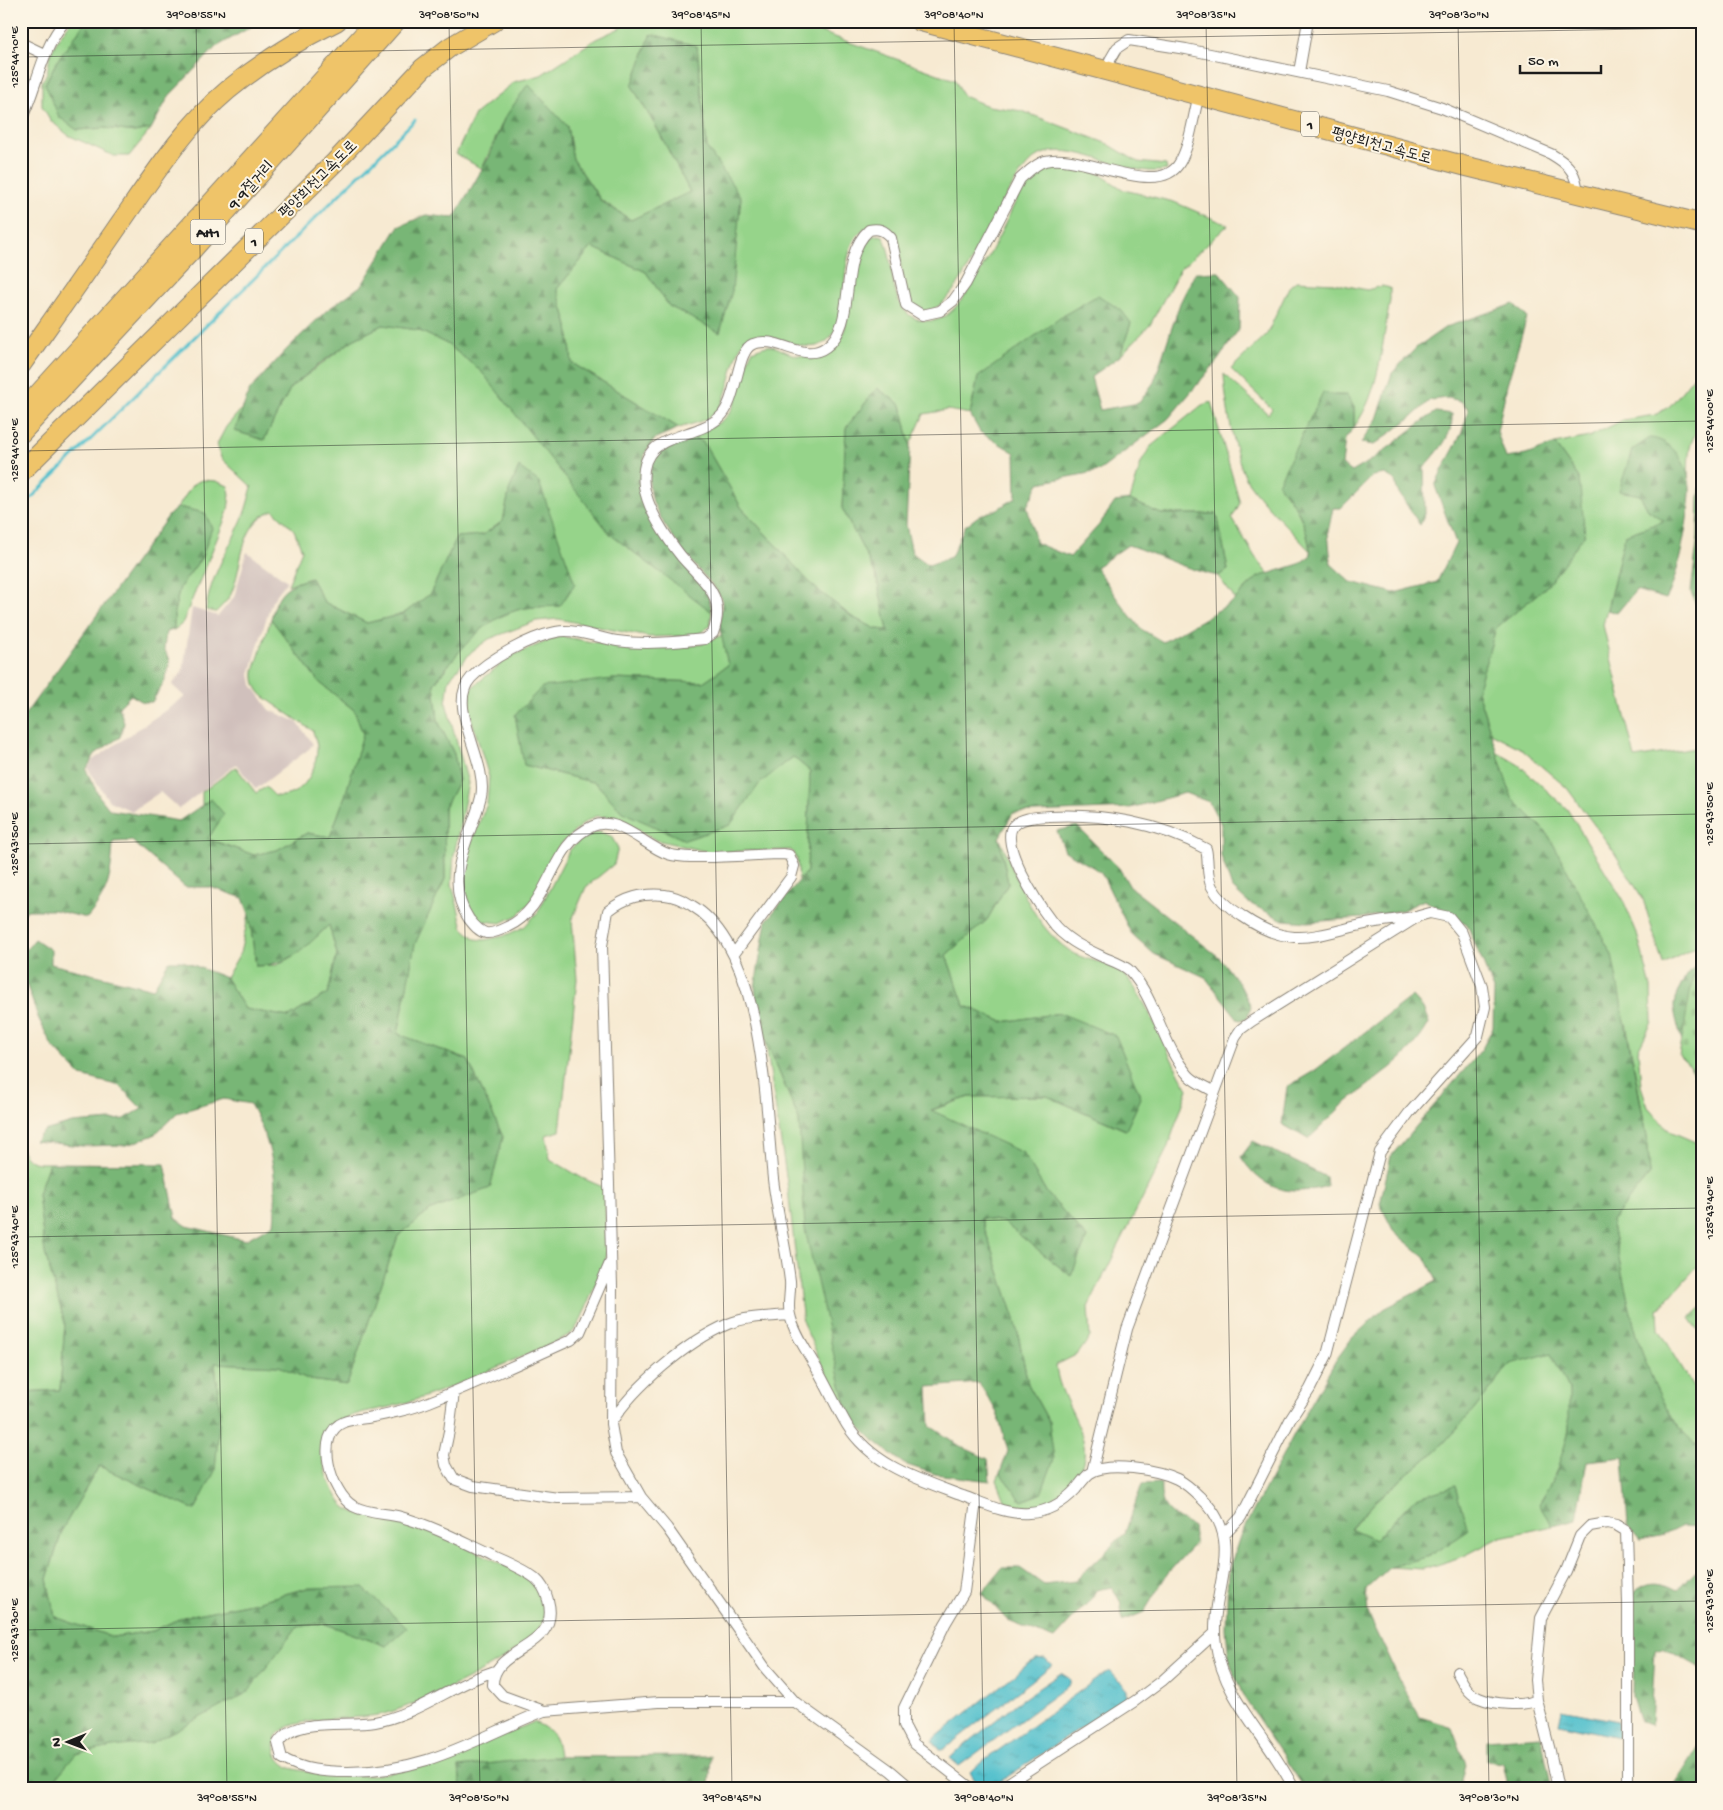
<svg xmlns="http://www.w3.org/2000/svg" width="1723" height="1810" viewBox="0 0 1723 1810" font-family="'Gochi Hand','Poor Story',sans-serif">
	<defs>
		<pattern id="forest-firs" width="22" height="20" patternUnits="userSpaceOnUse" patternTransform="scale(1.25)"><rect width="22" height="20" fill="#78b676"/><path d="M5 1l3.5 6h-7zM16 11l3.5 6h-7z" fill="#629360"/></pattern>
		<pattern id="cemetery-stones" width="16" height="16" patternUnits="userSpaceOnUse" patternTransform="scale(1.25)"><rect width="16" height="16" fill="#96d48a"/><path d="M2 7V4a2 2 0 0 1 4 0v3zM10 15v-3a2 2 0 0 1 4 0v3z" fill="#81b576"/></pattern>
		<pattern id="water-ripples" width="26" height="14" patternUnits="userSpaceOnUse" patternTransform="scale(1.25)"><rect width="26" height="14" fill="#55c1cd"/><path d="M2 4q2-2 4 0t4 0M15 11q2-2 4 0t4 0" fill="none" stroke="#49a5af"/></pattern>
	</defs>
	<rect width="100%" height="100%" fill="#fcf5e5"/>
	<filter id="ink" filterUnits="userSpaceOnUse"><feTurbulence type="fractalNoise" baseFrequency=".02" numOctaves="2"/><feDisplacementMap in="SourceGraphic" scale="10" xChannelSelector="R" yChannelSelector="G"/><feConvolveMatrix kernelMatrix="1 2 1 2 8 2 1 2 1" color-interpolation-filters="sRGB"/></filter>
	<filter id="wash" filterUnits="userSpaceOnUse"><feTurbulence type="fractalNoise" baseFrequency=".0096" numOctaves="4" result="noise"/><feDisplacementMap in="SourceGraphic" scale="20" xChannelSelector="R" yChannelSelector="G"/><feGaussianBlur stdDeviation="1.12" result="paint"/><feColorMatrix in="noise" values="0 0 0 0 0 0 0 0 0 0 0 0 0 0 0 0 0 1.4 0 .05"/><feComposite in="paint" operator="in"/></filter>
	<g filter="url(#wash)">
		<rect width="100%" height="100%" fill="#f7ead2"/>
		<path fill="#d0c0bc" d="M247,552L287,581L272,601L267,616L250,674L252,685L270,710L297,722L313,744L309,749L256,789L236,764L179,809L160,792L132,811L109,801L88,769L93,760L185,697L172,685L183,671L192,608L218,616L234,597Z"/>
		<path fill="#96d48a" stroke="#597853" d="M71,21H86L57,61L45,83L77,130L105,128L134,132L151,129L129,156H114L68,135L51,121L42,106V81C50,72 47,62 52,51C57,40 64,31 71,21Z
			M625,21H790L955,80L963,96L988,106L1022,111L1108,144L1138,162L1166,165L1167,170C1127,178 1082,143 1045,153C1001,165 960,333 917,308C896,296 905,249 893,231C891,228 886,225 884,223C835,224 850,293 838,324C818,373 777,325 747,339C734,345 731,394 717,411C708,421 691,424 679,428L572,363L568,326L557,289L592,247L646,272L669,306L720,332L741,198L707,148L697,46L651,34L632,86L659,132L690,192L631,220L601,200L573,159L567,126L504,119L482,169L456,154L475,114L514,82L541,75L596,39L620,28Z
			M1046,165L1095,171L1124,190L1174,202L1228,225L1180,269L1150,325L1120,356L1131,323L978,377L970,414L948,410L924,414L910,445L901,405L877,388L846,428L842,508L876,575L888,630L876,629L852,617L813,586L741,507L704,443L690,435C702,430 715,427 725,418C739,407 743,368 752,351C757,349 762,347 767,346C776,345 784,352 792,354C810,360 833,353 842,336C852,320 849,225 883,236C895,258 888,296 908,314C919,323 936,323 947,315C974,295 1006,221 1022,188L1032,174Z
			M1296,281L1333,283L1367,290L1382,286L1390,288V301C1382,342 1380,393 1354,427V407L1278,484C1296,506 1306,522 1310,551C1291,530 1264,505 1248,482C1235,461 1225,399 1224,374L1268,414L1272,409L1231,369L1267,334L1289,287Z
			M383,325L418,330L447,344L481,371L520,419L712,612L710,626L699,634L684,636L649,637L558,619L536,621L489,639L471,652L449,680L446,703L468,783L454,855L452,884L463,928L475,939L484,940L504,936L524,927L538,912L569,851L583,836L599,832L611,836L618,848L614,864L586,887L572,920L577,979L560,1131L546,1135L550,1159L582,1178L605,1188L606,1259L580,1322L572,1333C550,1346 525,1355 502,1365C460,1383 420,1402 375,1410C331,1417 310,1438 331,1484C335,1493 340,1504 348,1509C365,1519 387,1516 405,1522C430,1530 524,1570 538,1587C546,1596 547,1611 543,1621C531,1654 417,1706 383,1714C354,1721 293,1714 276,1736C274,1752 276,1760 290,1768C385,1791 449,1758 534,1722C553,1731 557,1736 559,1757L459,1767L461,1789H53L50,1785L75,1754L112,1747L246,1693L297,1627L323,1623L386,1646L307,1588L256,1602L183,1617L153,1631L112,1637L55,1617L47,1579L63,1528L99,1466L195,1510L220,1412L215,1363L279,1366L310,1380L347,1385L398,1236L431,1210L490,1187L503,1137L468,1060L398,1034L415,943L445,879L444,809L459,780L454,754L438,721L434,684C457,654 478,622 517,610C529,606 546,607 560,606L510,488L503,521L483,535L457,537L430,594L403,614L367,623L324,602L311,578L288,585L302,550L294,530L273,510C238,525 244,564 231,594C228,600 221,607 216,612L206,610C210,575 230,548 243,517C247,507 249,497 252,487L221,458L217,444L226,427L244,406L235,431L264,440L291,387L353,340Z
			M1702,360V427C1686,440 1689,462 1688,481L1686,471L1640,495L1648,510L1664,521L1625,535L1603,625L1635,758L1702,747V944L1663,964L1643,899L1612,849L1567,788L1520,748L1491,733L1477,691L1496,628L1547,586L1579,478L1555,444L1589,437L1623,420L1655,415L1670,406L1695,375Z
			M1211,402L1240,503L1232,518L1255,557L1269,574L1258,577L1235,599L1218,576L1228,570L1217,514H1161L1130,500L1141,463L1150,447L1202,405Z
			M202,480L216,481L228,486L230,494L228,511L221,529L182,624L174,630V612L180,587L202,557L205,513L178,507L193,484Z
			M271,619L319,682L354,710L363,734L345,796L330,837L307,833L277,850L254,855L208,839L211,799L202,805V792L236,767L256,793L266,787L275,796C300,799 316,774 317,750C318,744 314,737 313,731L264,697C256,690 253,682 254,671Z
			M722,635L728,665L703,682L613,679L524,765L596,783L622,812L730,825L760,782L793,757L810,771L807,871L799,880L797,859L791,850L709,852L656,840L616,818L596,816L585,822L558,847L531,902L518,915L501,923L475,920L467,902L463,875L467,851L487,804L489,777L470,714V689L511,656L560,636L592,642L678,648L702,644Z
			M1497,752L1519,765L1567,809L1623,900L1637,933L1651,987L1652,1022L1638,1050L1641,1086L1648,1107L1662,1123L1672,1132L1702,1145V1261L1658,1310L1659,1329L1702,1401V1450C1692,1441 1680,1431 1673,1420C1635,1362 1626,1287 1611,1221L1650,1174L1647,1136L1626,1023L1548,834L1512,798Z
			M999,837C1017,879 1035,933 1077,955C1092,962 1115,963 1126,976C1153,1009 1165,1053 1188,1089L1167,1149L1088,1307L1090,1337L1078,1354L1056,1365C1059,1412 1115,1448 1061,1492C1040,1509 1032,1510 1006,1503L997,1480L1000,1473L1022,1501L1049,1422L1028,1384L1015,1319L981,1218L1003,1222L1071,1276L1087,1238L1047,1193L1023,1153L930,1111L969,1097L1047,1096L1125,1130L1060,1013L1003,1022L964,1005L946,955L987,920L1008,883Z
			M249,914L256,966L277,965L300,952L329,925L337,954L328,993L289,1017L245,1009L226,978L240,953Z
			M765,1038L799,1120L803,1167L824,1305L849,1416L823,1367L803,1323L788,1189Z
			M21,1148C28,1163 34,1163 49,1163L38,1194L45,1253L65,1323L60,1390L21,1392Z
			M1551,1352C1556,1364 1567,1378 1569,1391C1575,1431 1560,1470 1540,1504L1553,1526L1501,1537L1464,1556L1423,1569L1390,1567L1430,1556L1415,1498L1375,1540L1350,1530L1375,1501L1438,1449L1473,1411L1510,1364Z"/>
		<path fill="url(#forest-firs)" stroke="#4a6949" d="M86,21H261L216,47L169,96L151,129L134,132L105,128L77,130L59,117L45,84L57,61Z
			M651,34L697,46L707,148L741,197L732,291L720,333L669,306L646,272L592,247L557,289L568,326L572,363L679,428L656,438L645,453L642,498L707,591L712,612L611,535L481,371L447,344L418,330L383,325L353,340L322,362L291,387L264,440L235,431L249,391L287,349L326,311L362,285L398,227L426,215L454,218L489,157L504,119L528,84L567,126L573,159L601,201L631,220L690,192L659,132L632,86Z
			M1219,272L1240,297L1239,329L1218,360L1168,419L1099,471L1039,483L1027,506L1036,543L1070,557L1099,525L1115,502L1130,500L1161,514H1217L1228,570L1218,576C1186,570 1159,555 1128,545L1096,567L1118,600L1141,629L1163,642L1231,603L1258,577L1299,564L1311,555C1306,523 1299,508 1278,484L1323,392L1333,395H1347L1354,407V427L1345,439L1342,465L1352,472C1383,455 1407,431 1436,412L1452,414C1453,437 1438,451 1424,468L1425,514L1420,525L1397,490L1395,480L1385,474L1373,476L1341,508H1333L1328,532L1331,564L1351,582L1394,593L1437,582L1456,543L1435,486C1446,459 1464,438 1468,409L1461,401L1448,398L1430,400L1413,416L1374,445L1361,443L1377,419L1392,373L1417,347L1446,327L1514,304L1527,317L1507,385L1497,432L1506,458L1526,455L1555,444L1579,478L1585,534L1547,586L1496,628L1477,691L1512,798L1548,834L1612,955L1647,1136L1650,1174L1611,1221C1626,1288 1636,1360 1673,1419C1680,1431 1692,1440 1702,1450V1527L1682,1526L1664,1535L1640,1540L1628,1526L1623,1457L1587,1461L1577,1520L1553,1526L1539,1504L1554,1479L1569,1432V1389L1551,1353L1510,1364L1473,1411L1438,1449L1375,1501L1350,1529L1375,1540L1415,1498L1455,1486L1468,1531L1430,1556L1390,1567L1366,1589L1368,1613L1405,1691L1420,1717L1452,1727L1466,1764L1460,1789H1305L1243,1696L1229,1660L1226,1629L1228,1573L1240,1536L1300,1423L1336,1360L1352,1338L1384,1309L1437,1281L1426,1258L1394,1232L1380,1204L1391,1156L1482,1049L1493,1027L1494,990L1467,924L1424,900L1403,910L1362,918L1308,922L1283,920L1247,902L1232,888L1221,856V824L1209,802L1185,793L1130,808L1013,813L999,838L1008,883L987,920L946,955L964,1005L1003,1022L1060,1013L1116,1036L1141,1098L1126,1130L1047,1096L969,1097L931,1110L1023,1153L1047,1193L1087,1238L1071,1276L1003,1222L981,1218L1015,1319L1028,1384L1049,1422L1054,1459L1041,1494L1022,1501L1000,1473L1008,1451L997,1412L979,1383L928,1387L930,1426L960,1446L988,1459L990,1481L935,1474L904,1464L872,1439L849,1416L838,1373L805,1229L799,1120L758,1021L755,987L766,921L807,871L810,771L793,757L760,783L730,825L685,840L622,812L596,783L524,765L515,715L542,687L613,679L703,682L728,665L720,629L722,600L715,588L683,552L664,524L653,503L649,483L652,460L662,448L690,435L704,443L741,507L813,586L852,617L876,629L888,630L876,575L842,508L846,428L877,388L901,405L910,445L906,525L912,553L929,565L951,557L965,526L980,515L996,510L1016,498L1015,453L980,432L970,414L978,377L1064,315L1098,295L1122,311L1131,323L1120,356L1091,377L1100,410L1139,403L1154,382L1180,303L1195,273Z
			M1650,438C1673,440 1688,464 1690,487C1691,507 1677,584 1666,599L1636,590L1617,613L1607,610L1625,535L1664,521L1648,510L1640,495L1619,491L1632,450Z
			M519,467L539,482L575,584L560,606C546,607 530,606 517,610C479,622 457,654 434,684L438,721L454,754L459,780L444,809L445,879L415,944L398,1034L468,1060L503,1137L490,1188L431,1210L398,1236L347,1385L310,1380L279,1366L215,1363L220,1412L215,1471L195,1510L99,1466L63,1528L47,1579L55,1617L112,1637L153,1631L183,1617L256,1602L307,1588L362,1587L407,1628L386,1646L323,1623L297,1627L247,1693L151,1743L112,1747L76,1754L50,1785L53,1789H21V1392L60,1390L65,1323L45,1253L38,1194L49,1163L165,1164L176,1218L187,1226L245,1240L274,1224C278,1178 273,1145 250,1104L224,1099L177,1113L154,1135L127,1145L82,1146L34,1141L44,1131L72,1123L124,1119L142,1109L120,1086L81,1076L52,1046L38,1017L21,969L25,951L35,939L51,950V964L153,989L169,961H183L226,978L245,1009L289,1017L328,993L337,954L329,925C303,949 293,964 256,966L249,914L243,898L210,887H185L132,841L113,842C111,876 110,891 87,918L54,910H27L21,918V720L169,515L178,507L205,513L212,528L202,557L180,587L174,612V630L166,632L164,648L170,662L165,680L152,702H143L131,695L119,707L124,723L120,737L95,754L86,770L99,796L110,810L179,821L211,799L224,814L208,839L254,855L277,850L307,833L330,837L345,796L363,734L354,710L319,682L271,619C278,591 284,586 311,578L324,602L367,623L403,614L430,594L457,537L483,535L503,521L510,488Z
			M1702,476V619L1691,592L1698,537L1699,497Z
			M1077,826L1119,868L1130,887L1219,957L1240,985L1251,1006L1247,1019L1239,1020L1205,977L1154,954L1131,933L1101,872L1065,851L1057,831Z
			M1702,959V1095C1695,1085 1673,1017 1674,1005C1676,988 1689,971 1702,959Z
			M1412,996L1423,1008L1429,1023C1411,1059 1372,1080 1342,1106C1331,1117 1320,1128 1308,1139L1282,1124L1287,1087L1314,1071Z
			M1253,1141L1326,1177L1327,1186C1289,1197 1263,1191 1241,1157Z
			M1161,1483C1159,1511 1172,1514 1193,1527L1195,1543L1167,1574L1144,1612L1122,1621L1121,1603L1112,1587L1096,1590L1092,1598L1054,1639L1008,1621L982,1593L1002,1568H1020L1044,1585L1075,1581L1125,1533L1142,1484Z
			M1694,1571H1702V1671L1697,1666L1663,1647L1655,1649L1651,1726L1640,1723L1632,1696L1634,1593C1647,1580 1661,1581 1677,1590Z
			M1541,1736L1552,1789H1506L1507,1780L1503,1762L1486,1760V1740Z
			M1702,1741V1789H1672L1699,1746Z
			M711,1756L709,1789H461L459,1767L549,1757Z"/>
		<path fill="url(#cemetery-stones)" stroke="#597853" d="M1702,970V1078L1679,1056L1693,977Z
			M1702,1307V1335L1690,1318Z"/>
		<path fill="url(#water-ripples)" stroke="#386e74" d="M1045,1658L1052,1665L943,1750H940L933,1741L935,1738L1028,1664L1036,1659Z
			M1109,1670L1127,1690V1697L989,1789H980L970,1772L974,1768Z
			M1061,1673L1070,1679V1684L959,1766L950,1758L954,1754L1017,1703Z
			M1562,1710L1618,1721V1737L1559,1724Z"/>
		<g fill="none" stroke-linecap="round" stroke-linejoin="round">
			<path stroke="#55c1cd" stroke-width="3" d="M21,508L415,120"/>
		</g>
	</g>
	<g filter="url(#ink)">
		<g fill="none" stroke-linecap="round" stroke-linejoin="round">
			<g stroke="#8a8377" stroke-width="12">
				<path id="street" d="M21,43L44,54
					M1110,60L1117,48L1129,40L1186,49L1388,91L1442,108L1551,154C1566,163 1574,169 1577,186
					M1299,72L1308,21
					M21,120C37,88 41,49 65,21
					M734,954L791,877L794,866L789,855L783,854C758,854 688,861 668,854C646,847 618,815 593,826C548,845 552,907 507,927C501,930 493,934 486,933C478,931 473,924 469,919C441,878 472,836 481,797C489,761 445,706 471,678C489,659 530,637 556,632C575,628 598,638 617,641C645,645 676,642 705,639L713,633C727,594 703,582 681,556C666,537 648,511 644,486C637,430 692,442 720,417C738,400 736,350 753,344C777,334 803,364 826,347C859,323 836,260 869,230C879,228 884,230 891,238L906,305L922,315L940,311L953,301L966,283L1020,179C1027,173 1035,164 1045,161C1081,151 1159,201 1180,162C1191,142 1193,116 1199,95
					M1215,1092C1207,1087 1196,1083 1189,1076C1162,1046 1157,1001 1130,971C1123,964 1112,961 1103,957C1084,948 1064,939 1051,921C1039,905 999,845 1013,826C1021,817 1038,817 1049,816C1102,813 1159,823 1206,849C1209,861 1206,876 1212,887C1218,898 1231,909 1242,916C1288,948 1311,937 1361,925C1378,921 1396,920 1414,917
					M610,1263L580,1332L571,1340C524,1361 477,1383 429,1402C409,1410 388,1414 367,1418C360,1419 351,1419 344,1422C313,1434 331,1493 353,1506C368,1514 385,1513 401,1517C433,1526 461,1541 491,1555C505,1562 522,1568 535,1578C542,1584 546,1592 548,1600C562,1650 492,1646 493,1685L503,1696L544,1711L659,1702H795
					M454,1392L449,1431L444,1455L446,1465L454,1479L473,1486L558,1498L641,1497
					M611,1423C634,1386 688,1341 728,1324C747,1316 769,1317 789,1315
					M1092,1472L1127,1329L1235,1038L1241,1029L1252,1021L1419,916L1430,913L1449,917L1462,933L1482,986L1485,1007L1478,1036L1409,1113L1380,1152L1327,1355L1310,1389L1290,1420L1241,1517L1225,1534
					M495,1671C453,1684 419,1714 375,1722C346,1727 295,1716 278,1743L282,1758C302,1770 325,1772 348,1772C428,1772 474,1739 544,1711
					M1457,1672C1462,1681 1468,1694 1479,1698C1493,1704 1523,1707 1537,1700L1535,1680L1541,1618L1566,1571L1580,1536L1590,1526L1607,1523L1616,1525L1626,1531L1628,1603V1789
					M1537,1700L1550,1751L1558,1789
					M912,1789L891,1771L795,1702L766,1669L667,1528L641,1497L616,1453L611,1424L612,1286L602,946L608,911C626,897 642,893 665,895C675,896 683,900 691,905C764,947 765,1104 773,1179C777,1213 786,1247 790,1281C791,1292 787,1305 790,1315C794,1334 809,1354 818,1371C828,1389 837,1408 847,1425C872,1466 921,1480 963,1496C983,1503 1006,1515 1029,1513C1048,1512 1064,1502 1076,1489C1080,1484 1085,1477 1090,1473C1108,1461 1158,1470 1177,1479C1185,1483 1193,1490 1199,1496C1250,1541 1208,1589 1216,1645C1224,1701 1271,1740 1294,1789
					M972,1789L914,1744L904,1725V1708L945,1624L964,1592L976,1501
					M999,1789L1135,1701L1162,1681L1215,1633"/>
			</g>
			<g stroke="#8a8377" stroke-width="21">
				<path id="highway" d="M919,21L1465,166L1702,224
					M21,365C54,318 88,270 121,222C153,176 185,126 228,90C262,62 298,40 337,21
					M21,413L376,21
					M21,433L193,249L396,21
					M21,472L335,162L423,68L450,47L494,21"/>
			</g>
			<use href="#street" stroke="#fff" stroke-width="10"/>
			<use href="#highway" stroke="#efc469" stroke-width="19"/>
		</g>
	</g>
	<path fill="none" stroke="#1c1c1c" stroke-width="1" stroke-opacity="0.45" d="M196,21L227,1789M449,21L480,1789M701,21L732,1789M954,21L984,1789M1206,21L1237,1789M1458,21L1489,1789M21,57L1702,28M21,451L1702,421M21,844L1702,814M21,1237L1702,1208M21,1630L1702,1601"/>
	<g text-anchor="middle" stroke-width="4" stroke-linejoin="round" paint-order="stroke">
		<g fill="#fcf5e5" stroke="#5f5d58" stroke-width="1">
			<rect x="1301" y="111.5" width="18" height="25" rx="4"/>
			<rect x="190.5" y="219.5" width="35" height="25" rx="4"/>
			<rect x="245" y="228.5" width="18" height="25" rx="4"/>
		</g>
		<g font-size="15" font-weight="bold" fill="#1c1c1c">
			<text x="1310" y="129">1</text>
			<text x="208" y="237">AH1</text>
			<text x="254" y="246">1</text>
		</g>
		<g font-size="16" fill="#1c1c1c" stroke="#fcf5e5">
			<text transform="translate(1382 144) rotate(15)" y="6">평양희천고속도로</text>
			<text transform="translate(317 178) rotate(-45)" y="6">평양희천고속도로</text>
			<text transform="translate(250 184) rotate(-48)" y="6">9·9절거리</text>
		</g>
	</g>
	<rect width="1723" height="1810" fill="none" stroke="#fcf5e5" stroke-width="55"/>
	<g transform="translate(68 1742) rotate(269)" stroke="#fcf5e5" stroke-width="4" paint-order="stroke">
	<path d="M0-4L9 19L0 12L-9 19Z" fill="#1c1c1c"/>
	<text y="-8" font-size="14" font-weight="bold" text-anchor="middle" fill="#1c1c1c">N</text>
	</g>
	<path d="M1520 65v8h81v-8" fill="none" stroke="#1c1c1c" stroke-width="2.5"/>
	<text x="1528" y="65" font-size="15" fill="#1c1c1c" stroke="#fcf5e5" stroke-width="4" paint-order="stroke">50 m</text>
	<rect x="28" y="28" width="1668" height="1754" fill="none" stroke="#1c1c1c" stroke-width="2"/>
	<g font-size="12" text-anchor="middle" fill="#1c1c1c">
		<text x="196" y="18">39°08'55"N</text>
		<text x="449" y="18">39°08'50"N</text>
		<text x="701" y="18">39°08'45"N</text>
		<text x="954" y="18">39°08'40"N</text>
		<text x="1206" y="18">39°08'35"N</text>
		<text x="1459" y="18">39°08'30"N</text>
		<text transform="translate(14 57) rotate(-90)" y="4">125°44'10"E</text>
		<text transform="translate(1709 421) rotate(-90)" y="4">125°44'00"E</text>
		<text transform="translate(14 450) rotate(-90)" y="4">125°44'00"E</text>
		<text transform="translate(1709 814) rotate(-90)" y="4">125°43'50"E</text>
		<text transform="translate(14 844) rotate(-90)" y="4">125°43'50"E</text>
		<text transform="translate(1709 1208) rotate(-90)" y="4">125°43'40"E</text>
		<text transform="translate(14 1237) rotate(-90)" y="4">125°43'40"E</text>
		<text transform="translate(1709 1601) rotate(-90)" y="4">125°43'30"E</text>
		<text transform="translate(14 1630) rotate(-90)" y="4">125°43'30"E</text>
		<text x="227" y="1801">39°08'55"N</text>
		<text x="479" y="1801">39°08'50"N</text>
		<text x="732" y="1801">39°08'45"N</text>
		<text x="984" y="1801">39°08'40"N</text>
		<text x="1237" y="1801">39°08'35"N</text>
		<text x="1489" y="1801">39°08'30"N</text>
	</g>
</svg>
